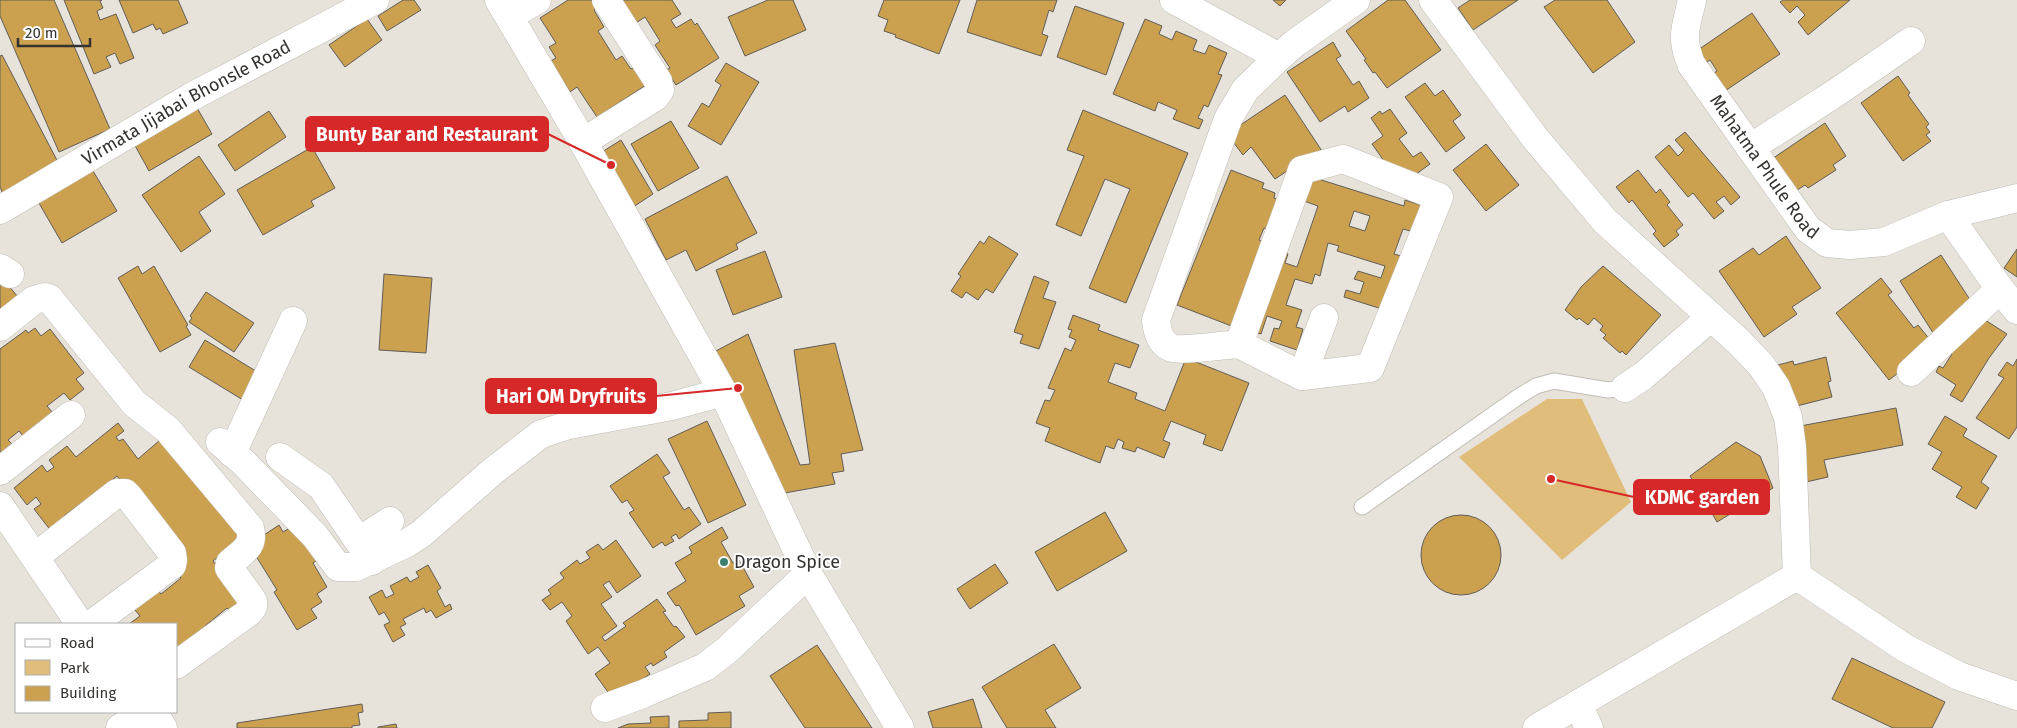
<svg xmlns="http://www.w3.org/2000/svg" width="2017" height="728" viewBox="0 0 2017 728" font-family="'Fira Sans',sans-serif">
	<rect width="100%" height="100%" fill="#e7e3db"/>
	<path fill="#e0bd7a" d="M1547,399H1582L1631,502L1562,560L1459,457Z"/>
	<path fill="#cba14f" stroke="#615d57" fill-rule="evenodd" d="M0,0H54L110,129L59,152L0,16Z
		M64,0H102L100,1L103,8L97,11L100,20L116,14L134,58L120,64L115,53L106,57L111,67L94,74Z
		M119,0H178L188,23L163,34L160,28L156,30L153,24L133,33Z
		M403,0H414L421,10L387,31L378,16Z
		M568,0H591L597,8L594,10L604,27L598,31L616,60L622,56L631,69L635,67L646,85L597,117L577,87L570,92L551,61L556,58L549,47L556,43L540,18Z
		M615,0H672L681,14L671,20L676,28L691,19L695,25L697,23L719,58L676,85L666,70L670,68L655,45L660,41L645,17L636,23Z
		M768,0H793L806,30L745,56L728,17Z
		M884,0H960L939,54L895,37L896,35L884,31L888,20L878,16Z
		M977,0H1057L1053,12L1049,10L1042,34L1048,36L1041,56L967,32Z
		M1273,0H1286L1280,6Z
		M1388,0H1405L1441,50L1387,88L1375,72L1373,73L1364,60L1366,59L1346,31Z
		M1470,0H1518L1473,30L1458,8Z
		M1555,0H1607L1635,42L1593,73L1544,7Z
		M1783,0H1850L1808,35L1798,22L1805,15L1797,6L1790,13L1780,2Z
		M1075,6L1124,23L1106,75L1057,57Z
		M1752,13L1780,54L1719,95L1707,78L1717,71L1710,60L1700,67L1692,54Z
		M367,19L382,40L345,67L329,45Z
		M1145,19L1162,26L1159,34L1172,40L1176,31L1197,40L1193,50L1205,54L1209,45L1227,53L1218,74L1222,75L1208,107L1204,105L1198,118L1203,120L1199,129L1173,119L1177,110L1158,102L1155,111L1113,94Z
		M1333,42L1341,56L1336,59L1353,85L1359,81L1369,98L1348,112L1345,106L1320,122L1287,72Z
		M2,55L59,164L3,194L0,187V56Z
		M726,63L759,82L721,145L688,126L702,103L709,107L721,85L715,81Z
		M1898,76L1910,93L1908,95L1929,124L1926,127L1930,132L1926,135L1931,141L1903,161L1861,103Z
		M1425,83L1435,96L1443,90L1461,115L1453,121L1465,138L1446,152L1405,97Z
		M1285,95L1322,151L1296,165L1275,179L1251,147L1243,155L1227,134Z
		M196,106L212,134L149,171L133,142Z
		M1390,109L1407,133L1399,139L1413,157L1421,152L1430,164L1401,185L1372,144L1383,136L1371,118L1380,111L1382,114Z
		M1083,110L1188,153L1126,303L1089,288L1130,189L1105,179L1081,236L1056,225L1084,156L1067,150Z
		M269,111L286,137L235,171L218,145Z
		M671,121L699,168L658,191L631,144Z
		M1825,123L1846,156L1833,165L1836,170L1808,188L1805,185L1788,196L1766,163Z
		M1685,132L1740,197L1731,205L1724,196L1716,202L1724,211L1714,219L1693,193L1688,197L1655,157L1669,145L1678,156L1684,150L1675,140Z
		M621,140L653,194L627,211L594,157Z
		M1486,144L1519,185L1486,211L1453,170Z
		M312,147L335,188L311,201L314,206L263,235L237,190Z
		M199,156L225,194L199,212L211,231L181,252L142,195Z
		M90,166L117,211L62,243L36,198Z
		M1231,170L1264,183L1262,188L1275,193L1274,198L1286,203L1268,230L1264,228L1259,240L1263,242L1234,327L1177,305Z
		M1638,170L1656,193L1660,189L1670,202L1667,205L1683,225L1676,231L1679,235L1664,247L1653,234L1656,231L1632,200L1629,203L1616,187Z
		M727,176L757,233L736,244L738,249L696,271L686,250L666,260L645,219Z
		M1312,177L1404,206L1405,200L1439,211L1421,234L1403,229L1394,254L1412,259L1385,310L1344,297L1346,290L1360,294L1364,282L1354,279L1358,271L1381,278L1385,266L1337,251L1339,246L1328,243L1320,276L1315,274L1312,284L1295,279L1286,305L1302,310L1296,327L1303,329L1297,350L1270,341L1274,328L1279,329L1282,321L1267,316L1261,334L1247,330L1282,252L1288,254L1285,263L1297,267L1318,206L1304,201ZM1354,211L1370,216L1365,231L1349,226Z
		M989,236L1018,254L993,293L986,289L978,300L966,292L962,298L951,291L961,276L958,274L980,241L984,244Z
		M1786,236L1821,288L1792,307L1797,314L1764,337L1719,271L1753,248L1759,255Z
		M2017,249V277L2004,268Z
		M765,251L782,297L733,315L716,270Z
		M1941,255L1976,309L1935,336L1900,281Z
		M138,266L142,274L154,266L188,325L186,326L191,335L160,352L118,278Z
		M1603,266L1661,315L1626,355L1622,351L1620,353L1603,338L1606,335L1600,330L1603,326L1594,318L1588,325L1579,318L1577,320L1565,310L1581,287Z
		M384,274L432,278L426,353L379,350Z
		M1034,276L1049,282L1043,298L1056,302L1039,349L1020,343L1023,335L1014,332Z
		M1881,278L1892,292L1888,295L1914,328L1918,325L1931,341L1907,366L1889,380L1836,313Z
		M3,279L23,303L0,312V281Z
		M206,292L254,323L234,352L189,322L192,318L190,316Z
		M1073,315L1100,325L1098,330L1139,345L1130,368L1115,363L1108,382L1137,393L1135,399L1165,411L1186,358L1249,383L1222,451L1203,444L1206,435L1171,421L1163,440L1170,443L1164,458L1137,447L1135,452L1122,448L1124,442L1118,439L1114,449L1106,446L1100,463L1045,441L1050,428L1036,423L1045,400L1050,401L1055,390L1048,388L1065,348L1071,351L1076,340L1069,337L1072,330L1068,329Z
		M1982,318L2007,334L1989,358L1962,402L1950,395L1956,385L1936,372L1939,366L1943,368L1952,354L1949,351Z
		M35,328L41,336L50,329L84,373L76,379L84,389L70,400L64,393L47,406L53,413L23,436L19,431L8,440L12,444L0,453V349L26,330L28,333Z
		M748,334L800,465L810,464L794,350L835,343L863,450L841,454L844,471L832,473L835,484L779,494L712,353Z
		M205,340L259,373L243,400L189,367Z
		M1826,357L1831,381L1828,382L1832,397L1793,407L1778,365L1793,361L1794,365Z
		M2017,359V427L2009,439L1976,418L2004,378L1998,375L2007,362L2013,366Z
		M1896,408L1903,445L1824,460L1828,477L1806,482L1795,427Z
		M1945,416L1967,429L1963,436L1997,456L1981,482L1989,488L1976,509L1956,497L1962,487L1932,469L1942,452L1928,444Z
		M707,421L746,505L708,523L668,439Z
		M118,423L124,431L116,437L119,441L123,439L138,459L167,434L247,542L226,550L213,561L248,607L235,617L227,608L205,626L207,630L176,656V624H129L140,616L130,604L154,585L161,594L181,578L173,568L130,493L117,476L100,489L90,508L84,501L64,516L70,524L55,536L34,509L41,504L36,497L27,505L14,488L42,465L47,472L54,467L49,460L67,446L76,457Z
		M1736,442L1760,456L1773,488L1717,522L1690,476Z
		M657,454L670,473L663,477L684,510L689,507L701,524L679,539L676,534L671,537L674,541L665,546L662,542L653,548L629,513L634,510L627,500L622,503L610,486Z
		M1105,512L1127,551L1057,591L1035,552Z
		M1421 555a40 40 0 1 1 80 0a40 40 0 1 1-80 0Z
		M297,524L319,559L313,563L327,587L317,594L322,602L311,609L317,618L297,630L274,592L277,590L251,548L258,539L279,525L283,532Z
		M722,527L728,538L721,542L733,563L739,560L754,587L739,596L745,606L696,635L679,605L676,606L667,593L686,581L675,563L692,553L689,547Z
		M616,540L641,576L617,593L609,581L603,585L612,597L601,604L617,626L602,637L605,641L626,626L623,623L657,599L666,611L663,612L674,627L676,626L685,637L664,652L667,657L653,666L651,663L645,667L650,674L624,692L615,702L595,674L610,663L598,647L588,654L566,621L572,616L562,602L550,610L542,600L551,594L548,590L564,578L560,573L577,560L580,564L590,558L586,552L598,544L603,550Z
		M995,564L1008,583L970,609L957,589Z
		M428,565L441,588L437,591L445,607L450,604L452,609L436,618L431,610L426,613L424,608L403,619L406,624L400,627L405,635L393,642L384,625L390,622L384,612L379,615L369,597L382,590L386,598L394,594L390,586L407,577L410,582L419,577L416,572Z
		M1054,644L1081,688L1045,710L1056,728H1007L982,687Z
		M817,645L872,728H805L770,676Z
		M1852,658L1945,702L1932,728H1893L1832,699Z
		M973,699L982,728H933L928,712Z
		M362,704L363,712L358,713L360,725L352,726V728H237V723Z
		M731,712V728H679V721L708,720V713Z
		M669,716V728H618L628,724L651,723L650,717Z
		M396,724L397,728H378V727Z"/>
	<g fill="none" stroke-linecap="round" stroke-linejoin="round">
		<g stroke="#c0bcb4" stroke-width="17">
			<path id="service" d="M1362,507L1518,397L1536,386L1554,381L1608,390L1625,388"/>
		</g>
		<g stroke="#c0bcb4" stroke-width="29">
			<g id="minor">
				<path d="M499,0L583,142L723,392L808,574L900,728"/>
				<path d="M1174,0L1279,57"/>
				<path id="s1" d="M1692,0C1686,28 1680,36 1691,64L1808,229L1827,243L1850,245L1884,242L1948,215L2000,289L2017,310"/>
				<path d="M509,16L537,0"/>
				<path d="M583,142L655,97L660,90L658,81L606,0"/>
				<path d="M1750,148L1837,92L1911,41"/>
				<path d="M1343,159L1439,197L1370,368L1302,376L1239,344L1302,170Z"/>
				<path id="s2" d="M0,210L191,97L375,0"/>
				<path d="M1948,215L2017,198"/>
				<path d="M0,268L10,274"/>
				<path d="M0,327L34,300L45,297L49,298L134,403L168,430L250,528C255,547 242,552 230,563L229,568L253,601V607L249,612L176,665"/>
				<path d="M1239,344C1228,345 1179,351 1172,348C1160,344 1157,331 1156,320L1228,119L1245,90L1279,57L1295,43L1356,0"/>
				<path d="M1911,372L2000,289"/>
				<path d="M1302,376L1324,318"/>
				<path d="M1625,388L1643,376L1711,317"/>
				<path d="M220,442L243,462L315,536L338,567H356L407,543L421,534L493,471L541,434L569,425L672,406L723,392"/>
				<path d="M232,453L293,321"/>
				<path d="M280,457L321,486L372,561"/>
				<path d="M0,471L71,415"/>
				<path d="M0,506L80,624"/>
				<path d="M359,541L390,521"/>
				<path d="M35,557L117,493H125L129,497L172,553L173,560L172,565L92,624"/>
				<path d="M1578,704L1589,728"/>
				<path d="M605,708L643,694L705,667L726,651L808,574"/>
				<path d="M120,728L143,714H151L157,718L163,728"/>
				<path d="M1537,728L1797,576"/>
			</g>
		</g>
		<g stroke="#c0bcb4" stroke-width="29">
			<path id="tertiary" d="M1433,0L1535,138L1605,221L1739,342L1761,365L1776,387L1788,417L1792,447L1797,576L1905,648L1959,676L2017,696"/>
		</g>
		<use href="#service" stroke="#fff" stroke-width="15"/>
		<use href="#minor" stroke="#fff" stroke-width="28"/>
		<use href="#tertiary" stroke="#fff" stroke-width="28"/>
	</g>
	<circle fill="#3d7f70" stroke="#fff" stroke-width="2" cx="724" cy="562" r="5"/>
	<g text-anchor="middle" stroke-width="4" stroke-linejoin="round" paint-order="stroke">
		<g font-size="18" fill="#353330" stroke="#fff">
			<text dy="6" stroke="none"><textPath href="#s2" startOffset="215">Virmata Jijabai Bhonsle Road</textPath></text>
			<text dy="6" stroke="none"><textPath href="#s1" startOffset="192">Mahatma Phule Road</textPath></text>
		</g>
		<g font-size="18" fill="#353330" stroke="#fff" text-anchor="start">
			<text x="734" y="568">Dragon Spice</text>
		</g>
	</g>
	<path fill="none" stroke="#d62828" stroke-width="2" d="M611 165L548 134M738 388L656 396M1551 479L1634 497"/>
	<g fill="#d62828" stroke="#fff" stroke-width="2">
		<circle cx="611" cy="165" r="5"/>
		<circle cx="738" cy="388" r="5"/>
		<circle cx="1551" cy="479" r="5"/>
	</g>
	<g fill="#d62828" stroke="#d62828" stroke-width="2">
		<rect x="306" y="117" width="242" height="34" rx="5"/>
		<rect x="486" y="379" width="170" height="34" rx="5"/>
		<rect x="1634" y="480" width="135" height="34" rx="5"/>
	</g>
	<g font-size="19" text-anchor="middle" font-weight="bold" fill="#fff">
		<text x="427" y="141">Bunty Bar and Restaurant</text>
		<text x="571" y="403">Hari OM Dryfruits</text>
		<text x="1702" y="504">KDMC garden</text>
	</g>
	<rect x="15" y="623" width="162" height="90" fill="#ffffff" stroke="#aeadac"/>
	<rect x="25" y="639" width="25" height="8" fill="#ffffff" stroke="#aeadac"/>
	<text x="60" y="648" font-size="15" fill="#353330">Road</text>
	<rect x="25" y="660" width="25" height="15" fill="#e0bd7a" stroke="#aeadac"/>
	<text x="60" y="673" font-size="15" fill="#353330">Park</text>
	<rect x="25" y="686" width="25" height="15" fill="#cba14f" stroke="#aeadac"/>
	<text x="60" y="698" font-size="15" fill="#353330">Building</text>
	<path d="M18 38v8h72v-8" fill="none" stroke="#353330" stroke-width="2.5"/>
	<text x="25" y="38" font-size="15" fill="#353330" stroke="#ffffff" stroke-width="4" paint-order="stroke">20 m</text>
</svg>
